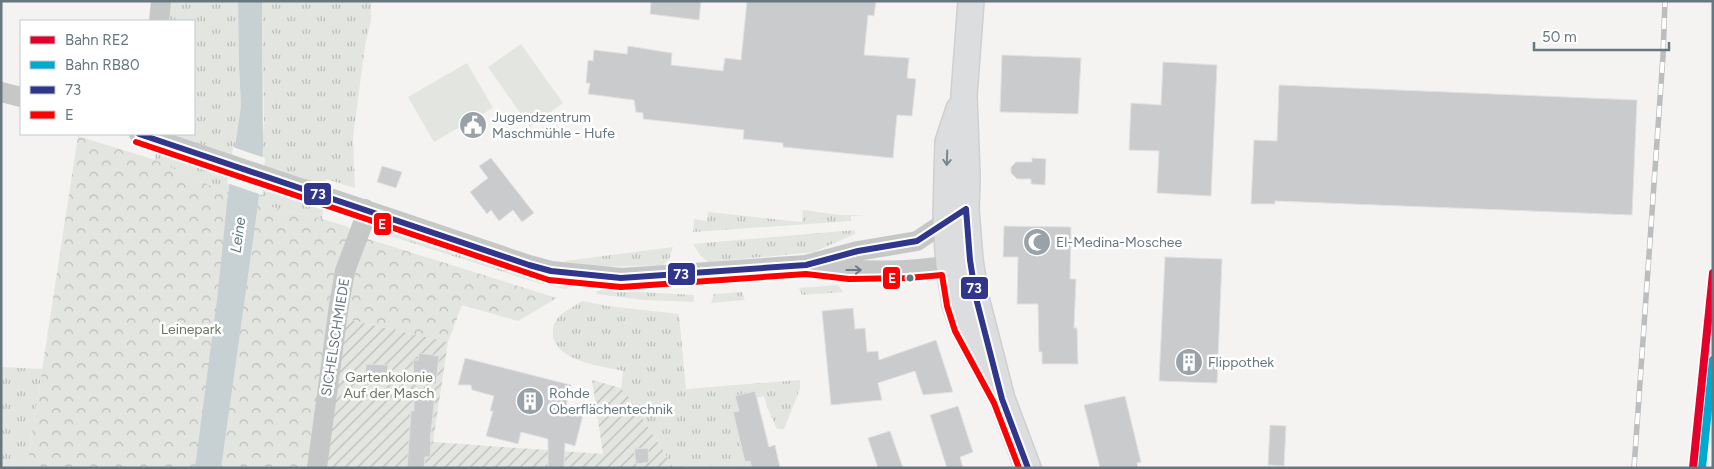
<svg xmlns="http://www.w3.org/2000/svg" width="1714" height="469" viewBox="0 0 1714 469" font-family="Figtree,sans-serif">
	<defs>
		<pattern id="grass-tufts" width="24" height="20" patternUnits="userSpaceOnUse" patternTransform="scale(1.25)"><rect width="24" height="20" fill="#e3e5e0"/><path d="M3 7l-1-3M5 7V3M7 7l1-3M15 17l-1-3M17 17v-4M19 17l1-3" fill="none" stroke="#bcbebb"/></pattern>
		<pattern id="forest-crowns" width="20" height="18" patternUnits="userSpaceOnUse" patternTransform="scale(1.25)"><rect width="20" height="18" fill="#e3e5e0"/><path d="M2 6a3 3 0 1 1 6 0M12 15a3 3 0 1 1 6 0" fill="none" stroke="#bcbebb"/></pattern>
		<pattern id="garden-furrows" width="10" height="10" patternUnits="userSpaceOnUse" patternTransform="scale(1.25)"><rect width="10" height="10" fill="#e3e5e0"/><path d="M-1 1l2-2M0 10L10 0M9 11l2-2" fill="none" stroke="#bcbebb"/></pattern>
	</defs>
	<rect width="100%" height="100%" fill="#f4f3f2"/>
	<path fill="url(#grass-tufts)" d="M164,1H238L239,66L241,106L228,194L155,160L157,134H194V21H162Z
		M262,1H371V20L365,46L353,137L355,188L326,179L322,219L258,204L264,121Z
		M803,210L840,215H868L851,216V221L693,232L694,219L707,221L708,212L802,222Z
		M377,224L572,283L566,289L538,283L387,235Z
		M855,230V234L814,252L708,262L701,256L693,244Z
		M673,247L669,259L663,265L599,267L566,263L565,261Z
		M838,285L843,292L802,295L799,288Z
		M601,290L694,295V302L645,300L596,294L597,291Z
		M742,292L745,300L711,303L714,294Z
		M582,301L607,306L679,314L686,389L800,380V389L784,429H777L767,407L764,396L756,398L735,396L739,411L733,413L735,421H737L740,442H742L745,462L750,461L752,468H674L630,399L621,388L623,371C602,366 559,362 553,337C552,331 553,324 557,319C562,312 575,306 582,301Z
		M1,367L42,369L27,468H1Z"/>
	<path fill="url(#forest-crowns)" d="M78,136L155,160L228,194L258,204L322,219L346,226L365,238L557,298L518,321L462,305L448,342L346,319L326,468H27Z"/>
	<path fill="url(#garden-furrows)" d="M345,319L448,342L433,442L603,454L592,380L621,388L630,399L674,468H326Z"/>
	<path fill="#e3e5e0" d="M521,44L563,103L530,127L488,67Z
		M467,63L493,108L434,142L408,97Z"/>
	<path fill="#c7d0d2" d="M238,1H262L263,148L258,204L221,468H195L217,300L228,194L241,106L239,66Z"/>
	<path fill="#f4f3f2" d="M233,147L265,158L262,195L227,183Z"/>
	<path fill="#cacbcc" stroke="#e3e2e2" d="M651,1H701L699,20L650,14Z
		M747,1H876L874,16L868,15L864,55L909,58L907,78L916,79L912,116L897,115L893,158L783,147V143L743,139L744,130L643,119V113L636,112L634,100L588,94L590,83H586L588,60L593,61L594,50L627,54L628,46L672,53L671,65L723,71L725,58L741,60Z
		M1002,55L1081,58L1078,114L1000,112Z
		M1163,62L1217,65L1211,196L1157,193L1159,151L1129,150L1131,103L1161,105Z
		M1279,85L1637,100L1632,215L1275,201V204H1251L1254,140L1277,141Z
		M491,158L534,213L522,222L513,210L499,221L491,210L487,214L470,192L488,178L479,166Z
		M1032,158L1046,159L1045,185L1031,184V179H1017L1011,173V167L1016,162H1032Z
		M382,166L402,172L396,188L377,182Z
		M1004,226L1071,227L1070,279H1076L1074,328H1077L1078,364H1042V352H1039L1038,304H1017L1018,257H1003Z
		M1165,257L1222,259L1217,383L1159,381Z
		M853,308L855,329L865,328L867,352L878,351L879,360L936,340L953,392L923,395L915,371L878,383L882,400L831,405L822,311Z
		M419,353L439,356L436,384L414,383L413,360H418Z
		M465,358L571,385L566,406L584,411L575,446L565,443L564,468H548V439L521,432L518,444L486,436L493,411H490L494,396L472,390L471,385H458Z
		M366,364L388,365L387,382L365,381Z
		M755,391L769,447L775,445L780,468H752L750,461L745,462L733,412L739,411L735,396Z
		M435,396L430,441H431L430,457H425L424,468H407L411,411H414V401Z
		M1125,396L1141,462L1137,463L1138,468H1100L1084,405Z
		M958,406L973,452L960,457L963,468H947L930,415Z
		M1270,425L1286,426L1284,466L1268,465Z
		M890,431L903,468H878L868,438Z
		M648,448L649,462L636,464L634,449Z"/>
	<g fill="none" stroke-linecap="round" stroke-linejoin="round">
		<g stroke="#cfcfcf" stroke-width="28">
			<path id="major" d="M971,1L964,95L967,176L966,209L970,260L976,298L1002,399
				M959,109L948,142L947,175L946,222L949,265L955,304L963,327L1002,399L1028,468"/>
		</g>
		<path stroke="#c6c8c8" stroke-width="20" d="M159,21L161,1
			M1,92L21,97
			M139,134L529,265L551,271L621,278L806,265L858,251L917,241L956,215
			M818,267C865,272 917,273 963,262
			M317,468L339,305L345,271L363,223L365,209"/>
		<use href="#major" stroke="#dcddde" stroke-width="25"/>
		<g stroke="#bcbdbe" stroke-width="5.5">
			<path id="rail" d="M1634,468L1663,56L1665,1"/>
		</g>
		<use href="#rail" stroke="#fff" stroke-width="4" stroke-dasharray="11" stroke-linecap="butt"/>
		<g stroke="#fff" stroke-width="10">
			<path id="bus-1" d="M139,134L529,265L551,271L621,278L806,265L858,251L917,241L966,209L970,260L976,298L1002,399L1028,468"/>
		</g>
		<g stroke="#fff" stroke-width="10">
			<path id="bus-2" d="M136,142L549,280L621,287L806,274L849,279L908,278L942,275L947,306L955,331L994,403L1019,468"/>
		</g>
		<use href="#bus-1" stroke="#31368d" stroke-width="6"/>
		<use href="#bus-2" stroke="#f00" stroke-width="6"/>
		<g stroke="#fff" stroke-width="11">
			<path id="rail-1" d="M1693,468L1713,273"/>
		</g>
		<g stroke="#fff" stroke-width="11">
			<path id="rail-2" d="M1702,468L1713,360"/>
		</g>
		<use href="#rail-1" stroke="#e4002b" stroke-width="8"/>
		<use href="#rail-2" stroke="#00a9ce" stroke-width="8"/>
	</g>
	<defs><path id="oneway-shaft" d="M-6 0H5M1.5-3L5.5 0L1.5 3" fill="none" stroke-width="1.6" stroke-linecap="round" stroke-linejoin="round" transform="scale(1.25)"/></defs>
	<use stroke="#78868e" href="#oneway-shaft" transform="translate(947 158) rotate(92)"/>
	<use stroke="#6b7b84" href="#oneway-shaft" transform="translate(854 270)"/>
	<defs>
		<g id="civic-disc" transform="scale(1.4375)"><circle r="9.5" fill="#98a2a8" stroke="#fff"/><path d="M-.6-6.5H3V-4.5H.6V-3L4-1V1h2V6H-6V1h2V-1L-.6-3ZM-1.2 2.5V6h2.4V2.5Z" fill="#fff"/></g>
		<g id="mosque-disc" transform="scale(1.4375)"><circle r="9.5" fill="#98a2a8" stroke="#fff"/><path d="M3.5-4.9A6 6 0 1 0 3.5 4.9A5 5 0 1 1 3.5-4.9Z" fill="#fff"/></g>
		<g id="building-disc" transform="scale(1.4375)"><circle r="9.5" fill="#98a2a8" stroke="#fff"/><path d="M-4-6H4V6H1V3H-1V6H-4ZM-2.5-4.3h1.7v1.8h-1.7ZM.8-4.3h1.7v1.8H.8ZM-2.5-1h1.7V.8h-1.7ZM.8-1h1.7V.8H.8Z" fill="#fff"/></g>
	</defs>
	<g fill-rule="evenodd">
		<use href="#civic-disc" x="473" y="125"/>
		<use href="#mosque-disc" x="1037" y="242"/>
		<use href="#building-disc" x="1189" y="362"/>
		<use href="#building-disc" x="530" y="401"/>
	</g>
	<circle fill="#667780" stroke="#fff" stroke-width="2" cx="910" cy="278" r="4.5"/>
	<g text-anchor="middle" stroke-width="5" stroke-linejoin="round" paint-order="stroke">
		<g font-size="14" fill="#667780" stroke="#fff" text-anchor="start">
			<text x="492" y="122">Jugendzentrum<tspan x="492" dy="16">Maschmühle - Hufe</tspan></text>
			<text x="1056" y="247">El-Medina-Moschee</text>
			<text x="1208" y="367">Flippothek</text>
			<text x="549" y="398">Rohde<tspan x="549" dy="16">Oberflächentechnik</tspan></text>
		</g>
		<g font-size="14" fill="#6a7864" stroke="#fff">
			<text x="191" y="334">Leinepark</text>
			<text x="389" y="382">Gartenkolonie<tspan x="389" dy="16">Auf der Masch</tspan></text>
		</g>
		<g font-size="14" fill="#667780" stroke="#fff">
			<text transform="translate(335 337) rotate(-81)" y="5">SICHELSCHMIEDE</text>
		</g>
		<g font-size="15" font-style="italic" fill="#62797d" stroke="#fff">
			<text transform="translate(238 235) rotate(-82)" y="5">Leine</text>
		</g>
	</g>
	<g stroke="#fff" stroke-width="2">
		<rect x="303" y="182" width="29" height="24" rx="5" fill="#31368d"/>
		<rect x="373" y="212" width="19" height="24" rx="5" fill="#f00"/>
		<rect x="667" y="262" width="29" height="24" rx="5" fill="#31368d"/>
		<rect x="882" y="266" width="19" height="24" rx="5" fill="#f00"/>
		<rect x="960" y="276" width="29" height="24" rx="5" fill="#31368d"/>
	</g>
	<g font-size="14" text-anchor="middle" font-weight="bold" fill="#fff">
		<text x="318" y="199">73</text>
		<text x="382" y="229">E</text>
		<text x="681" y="279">73</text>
		<text x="892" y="283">E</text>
		<text x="974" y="293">73</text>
	</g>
	<rect width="1714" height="469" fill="none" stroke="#667780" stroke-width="5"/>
	<rect x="20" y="20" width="175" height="115" fill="#ffffff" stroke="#c2c9cc"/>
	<rect x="30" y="36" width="25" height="8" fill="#e4002b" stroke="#c2c9cc"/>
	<text x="65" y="45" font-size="15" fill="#667780">Bahn RE2</text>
	<rect x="30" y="61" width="25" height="8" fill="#00a9ce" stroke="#c2c9cc"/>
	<text x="65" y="70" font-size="15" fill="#667780">Bahn RB80</text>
	<rect x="30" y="86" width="25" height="8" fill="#31368d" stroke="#c2c9cc"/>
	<text x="65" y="95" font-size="15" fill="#667780">73</text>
	<rect x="30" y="111" width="25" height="8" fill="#ff0000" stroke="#c2c9cc"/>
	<text x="65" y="120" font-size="15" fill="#667780">E</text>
	<path d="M1534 42v8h135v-8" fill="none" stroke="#667780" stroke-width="2.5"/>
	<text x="1542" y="42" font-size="15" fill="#667780" stroke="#ffffff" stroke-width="4" paint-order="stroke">50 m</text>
</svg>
